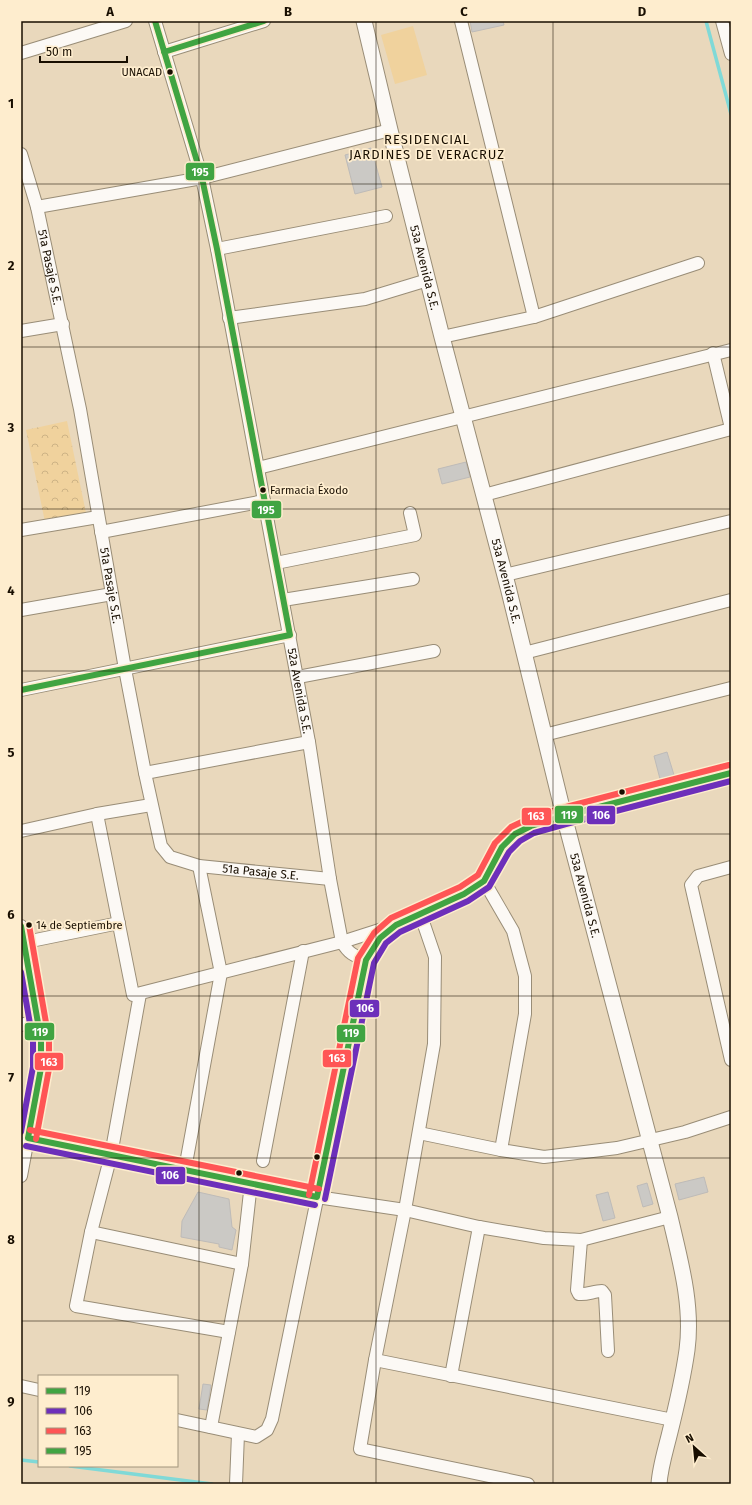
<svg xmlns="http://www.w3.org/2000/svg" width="752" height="1505" viewBox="0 0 752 1505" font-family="'Fira Sans',sans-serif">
	<defs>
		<pattern id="park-crowns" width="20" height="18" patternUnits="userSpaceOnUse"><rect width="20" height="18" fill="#f0d29d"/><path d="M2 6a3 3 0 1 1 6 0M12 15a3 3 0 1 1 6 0" fill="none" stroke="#cdb385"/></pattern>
	</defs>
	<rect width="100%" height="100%" fill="#e9d8bc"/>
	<path fill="#f0d29d" d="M413,26L427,75L395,84L381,35Z"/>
	<path fill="url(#park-crowns)" d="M67,421L86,513L45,522L26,430Z"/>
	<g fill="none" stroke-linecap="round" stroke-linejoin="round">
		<path stroke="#80d9d7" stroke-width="3.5" d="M706,21L731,114
			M21,1460L39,1462
			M70,1466L212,1484"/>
	</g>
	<path fill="#cbc9c5" stroke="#bebbb8" d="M470,21H503L504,25L472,32Z
		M371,148L382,187L355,194L345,155Z
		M466,462L470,477L442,484L438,469Z
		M667,752L674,775L660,779L654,756Z
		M704,1177L708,1192L679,1200L675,1184Z
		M647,1183L653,1204L643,1207L637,1186Z
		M198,1192L229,1199L232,1227L236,1230L232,1250L219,1247V1244L181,1237L182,1221Z
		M608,1192L615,1218L603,1221L596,1195Z
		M203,1384L211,1385L207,1410L199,1409Z"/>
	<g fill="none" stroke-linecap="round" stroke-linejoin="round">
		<g stroke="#998d77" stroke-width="14">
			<g id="minor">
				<path id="s1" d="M155,21L202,178L217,249L309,742L330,879L342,942C348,953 354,956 366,960L272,1419L267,1430L256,1437L177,1420"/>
				<path d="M461,21L534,317"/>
				<path d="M722,21L731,54"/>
				<path d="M164,52L264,21"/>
				<path d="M21,53L126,21"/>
				<path id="s2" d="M21,154L37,207L80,409L125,669L145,773L161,846L170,857L199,866L330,879"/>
				<path d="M37,207L202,178L390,130"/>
				<path d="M217,249L386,216"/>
				<path d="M229,318L365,299L421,282"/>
				<path d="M21,331L63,324"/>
				<path d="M442,337L534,317L698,263"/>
				<path d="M713,353L731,428"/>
				<path d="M258,468L731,350"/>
				<path d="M484,495L731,429"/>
				<path d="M21,530L98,517"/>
				<path d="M101,532L264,501"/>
				<path d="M276,563L415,535L410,513"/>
				<path d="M505,575L731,521"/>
				<path d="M283,600L413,579"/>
				<path d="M21,610L112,594"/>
				<path d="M524,653L731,600"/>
				<path d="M298,677L434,651"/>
				<path d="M21,690L290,635"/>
				<path d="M544,735L731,688"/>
				<path d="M145,773L309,742"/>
				<path d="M97,814L133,995L342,942L392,926"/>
				<path d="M21,831L97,814L151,805"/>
				<path d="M731,867L698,876L691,885L731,1060"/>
				<path d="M484,881L513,931L525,976V1014L501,1150"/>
				<path d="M420,913L435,957L434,1044L405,1210L375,1360L360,1449L528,1484"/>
				<path d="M21,926L41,1040V1068L21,1176"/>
				<path d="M21,943L119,923"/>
				<path d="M140,994L111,1155L91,1232L76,1306L229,1332"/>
				<path d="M21,1025L38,1020"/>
				<path d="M419,1133L501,1150L544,1157L617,1148L685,1132L731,1117"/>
				<path d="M28,1138L317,1197L405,1210L479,1227L544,1238L581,1240L670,1217"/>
				<path d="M263,1161L303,951"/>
				<path d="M185,1169L221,973L199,866"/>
				<path d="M91,1232L242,1264"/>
				<path d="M581,1240L577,1290L579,1294C587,1295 594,1291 602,1291L605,1295L608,1351"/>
				<path d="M375,1360L673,1420"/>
				<path d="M451,1376L479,1227"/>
				<path d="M21,1386L39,1390"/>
				<path d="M211,1427L242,1264L251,1183"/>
				<path d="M236,1484L238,1434"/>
			</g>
		</g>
		<g stroke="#998d77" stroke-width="17">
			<g id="tertiary">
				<path id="s3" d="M364,21L390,130L442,337L508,587L564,816L670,1217C680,1260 693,1305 687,1350C683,1379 676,1408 669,1436C665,1452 660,1468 659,1484"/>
				<path d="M366,960L380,938L396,925L464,894L484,881L502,847L515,834L531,826L564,816L731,773"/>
			</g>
		</g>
		<use href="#minor" stroke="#fcf9f5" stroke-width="12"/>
		<use href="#tertiary" stroke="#fcf9f5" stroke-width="15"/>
		<g stroke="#feedce" stroke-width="9">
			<path id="bus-1" d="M21,926L41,1040V1068L28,1138
				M28,1138L317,1197
				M317,1197L366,960L380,938L396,925L464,894L484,881L502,847L515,834L531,826L564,816L731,773"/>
		</g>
		<g stroke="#feedce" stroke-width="9">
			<path id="bus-2" d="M21,972L33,1041V1067L21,1132
				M26,1146L315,1205
				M325,1199L374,963L386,943L400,932L468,901L489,887L509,852L520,841L534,833L566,824L731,781"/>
		</g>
		<g stroke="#feedce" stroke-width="9">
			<path id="bus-3" d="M29,925L49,1040V1069L36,1139
				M30,1130L319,1189
				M309,1195L358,958L374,933L391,918L460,887L478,875L495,843L511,827L528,819L562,808L729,765"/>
		</g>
		<g stroke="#feedce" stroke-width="9">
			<path id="bus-4" d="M155,21L202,178L217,249L290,635
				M164,52L264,21
				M21,690L290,635"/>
		</g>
		<use href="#bus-1" stroke="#40a442" stroke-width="6"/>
		<use href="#bus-2" stroke="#6d2fba" stroke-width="6"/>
		<use href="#bus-3" stroke="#f55" stroke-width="6"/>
		<use href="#bus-4" stroke="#40a442" stroke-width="6"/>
	</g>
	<path fill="none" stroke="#180e00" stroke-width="1" stroke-opacity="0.55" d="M199,21V1484M376,21V1484M553,21V1484M21,184H731M21,347H731M21,509H731M21,671H731M21,834H731M21,996H731M21,1158H731M21,1321H731"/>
	<g fill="#180e00" stroke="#feedce" stroke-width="1.5">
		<circle cx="170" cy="72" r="3.5"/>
		<circle cx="263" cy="490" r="3.5"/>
		<circle cx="622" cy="792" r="3.5"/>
		<circle cx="29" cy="925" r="3.5"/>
		<circle cx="317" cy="1157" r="3.5"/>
		<circle cx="239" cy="1173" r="3.5"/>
	</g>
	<g text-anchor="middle" stroke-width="3.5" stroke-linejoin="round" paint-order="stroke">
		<g font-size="11" fill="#180e00" stroke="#feedce" text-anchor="start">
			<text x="162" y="76" text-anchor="end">UNACAD</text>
			<text x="270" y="494">Farmacia Éxodo</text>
			<text x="36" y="929">14 de Septiembre</text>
		</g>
		<g font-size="12" fill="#180e00" stroke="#feedce">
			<text dy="4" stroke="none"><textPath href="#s3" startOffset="254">53a Avenida S.E.</textPath></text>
			<text dy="4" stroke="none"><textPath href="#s2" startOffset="117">51a Pasaje S.E.</textPath></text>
			<text dy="4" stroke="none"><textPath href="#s3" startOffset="578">53a Avenida S.E.</textPath></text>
			<text dy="4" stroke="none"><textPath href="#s2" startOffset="441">51a Pasaje S.E.</textPath></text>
			<text dy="4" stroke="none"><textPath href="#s1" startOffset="686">52a Avenida S.E.</textPath></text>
			<text dy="4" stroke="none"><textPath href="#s2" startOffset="813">51a Pasaje S.E.</textPath></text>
			<text dy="4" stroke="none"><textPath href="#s3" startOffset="902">53a Avenida S.E.</textPath></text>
		</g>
		<g font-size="13" letter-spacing="1" fill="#180e00" stroke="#feedce">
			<text x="427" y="144">RESIDENCIAL<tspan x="427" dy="15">JARDINES DE VERACRUZ</tspan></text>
		</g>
	</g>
	<g stroke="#feedce" stroke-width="1.5">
		<rect x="185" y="162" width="30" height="19" rx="4" fill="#40a442"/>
		<rect x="251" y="500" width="31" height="19" rx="4" fill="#40a442"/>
		<rect x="554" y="805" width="30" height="19" rx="4" fill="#40a442"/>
		<rect x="586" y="805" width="30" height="20" rx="4" fill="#6d2fba"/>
		<rect x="521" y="807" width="31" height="19" rx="4" fill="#f55"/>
		<rect x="349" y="999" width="31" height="19" rx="4" fill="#6d2fba"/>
		<rect x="24" y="1022" width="31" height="19" rx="4" fill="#40a442"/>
		<rect x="336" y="1024" width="30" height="19" rx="4" fill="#40a442"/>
		<rect x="322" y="1049" width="30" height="19" rx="4" fill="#f55"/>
		<rect x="34" y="1052" width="30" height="19" rx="4" fill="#f55"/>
		<rect x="155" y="1166" width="31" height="19" rx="4" fill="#6d2fba"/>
	</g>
	<g font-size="11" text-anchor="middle" font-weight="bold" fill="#fff">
		<text x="200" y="176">195</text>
		<text x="266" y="514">195</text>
		<text x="569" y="819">119</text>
		<text x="601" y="819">106</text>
		<text x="536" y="820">163</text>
		<text x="365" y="1012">106</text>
		<text x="40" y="1036">119</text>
		<text x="351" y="1037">119</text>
		<text x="337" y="1062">163</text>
		<text x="49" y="1066">163</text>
		<text x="170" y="1179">106</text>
	</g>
	<rect width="752" height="1505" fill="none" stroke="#feedce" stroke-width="44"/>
	<rect x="38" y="1375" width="140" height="92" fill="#feedce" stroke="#a2947c"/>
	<rect x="46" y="1388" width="20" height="6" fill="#40a442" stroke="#a2947c"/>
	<text x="74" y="1395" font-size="12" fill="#180e00">119</text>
	<rect x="46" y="1408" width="20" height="6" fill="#6d2fba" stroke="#a2947c"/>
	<text x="74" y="1415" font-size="12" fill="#180e00">106</text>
	<rect x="46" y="1428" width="20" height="6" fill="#ff5555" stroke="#a2947c"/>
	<text x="74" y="1435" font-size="12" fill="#180e00">163</text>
	<rect x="46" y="1448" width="20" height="6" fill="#40a442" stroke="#a2947c"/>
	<text x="74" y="1455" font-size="12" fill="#180e00">195</text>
	<g transform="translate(694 1447) rotate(333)" stroke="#feedce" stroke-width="3" paint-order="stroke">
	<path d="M0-3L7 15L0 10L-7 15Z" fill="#180e00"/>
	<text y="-6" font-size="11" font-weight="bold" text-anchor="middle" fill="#180e00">N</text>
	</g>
	<path d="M40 56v6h87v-6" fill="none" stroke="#180e00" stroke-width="2"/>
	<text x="46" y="56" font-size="12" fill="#180e00" stroke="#feedce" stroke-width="3" paint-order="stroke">50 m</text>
	<rect x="22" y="22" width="708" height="1461" fill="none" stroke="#180e00" stroke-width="1.5"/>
	<g font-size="13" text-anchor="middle" font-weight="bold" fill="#180e00">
		<text x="110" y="16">A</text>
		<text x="288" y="16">B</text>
		<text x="464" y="16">C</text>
		<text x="642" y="16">D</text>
		<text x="11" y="108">1</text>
		<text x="11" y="270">2</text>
		<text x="11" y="432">3</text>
		<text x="11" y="595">4</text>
		<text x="11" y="757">5</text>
		<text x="11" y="919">6</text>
		<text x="11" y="1082">7</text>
		<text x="11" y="1244">8</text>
		<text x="11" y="1406">9</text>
	</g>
</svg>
